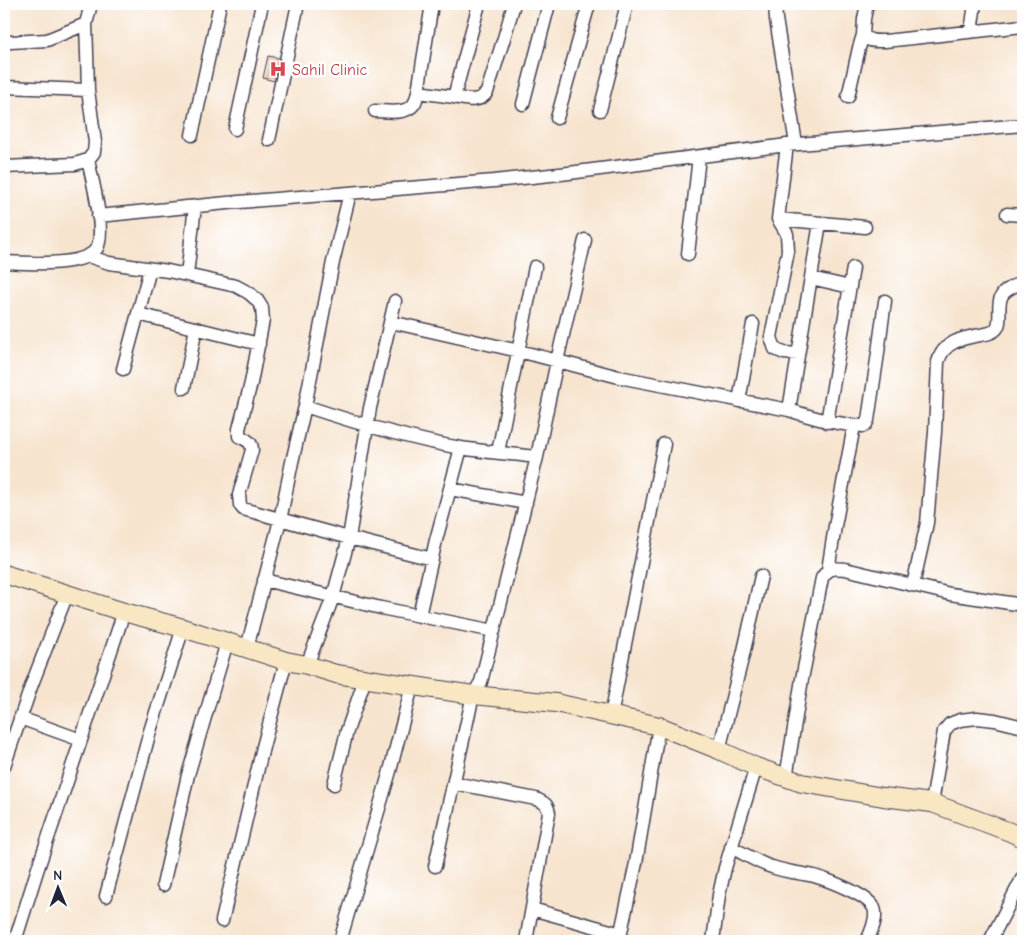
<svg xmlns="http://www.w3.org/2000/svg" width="1027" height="945" viewBox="0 0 1027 945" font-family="'Comic Neue',sans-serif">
	<rect width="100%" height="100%" fill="#fff"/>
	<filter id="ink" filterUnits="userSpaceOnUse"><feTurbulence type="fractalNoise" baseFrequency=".02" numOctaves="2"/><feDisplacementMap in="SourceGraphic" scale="10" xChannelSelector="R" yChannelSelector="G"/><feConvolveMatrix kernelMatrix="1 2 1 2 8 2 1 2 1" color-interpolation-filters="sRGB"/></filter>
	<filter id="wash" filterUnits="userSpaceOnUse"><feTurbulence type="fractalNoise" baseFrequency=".0096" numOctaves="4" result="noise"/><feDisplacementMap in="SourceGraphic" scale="20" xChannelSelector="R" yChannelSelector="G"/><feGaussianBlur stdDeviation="1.12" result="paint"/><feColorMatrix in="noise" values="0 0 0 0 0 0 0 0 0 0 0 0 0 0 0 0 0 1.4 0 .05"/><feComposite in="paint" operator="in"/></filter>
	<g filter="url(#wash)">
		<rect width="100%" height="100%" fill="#f7e4cf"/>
		<g id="blocks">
			<path fill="#d5a78e" d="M268,56L283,59L278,82L263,78Z"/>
		</g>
	</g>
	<g filter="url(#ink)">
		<use href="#blocks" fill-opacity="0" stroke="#423f51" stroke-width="1"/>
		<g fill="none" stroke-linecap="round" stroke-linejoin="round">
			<g stroke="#423f51" stroke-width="15">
				<path id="street" d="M775,4L776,19L796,144
					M867,4L864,19L863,35C869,42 876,41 885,41L1023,26
					M971,31L975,4
					M4,42H11L47,40L86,24
					M4,87L88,90
					M418,92L432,4
					M454,97C466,99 479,104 487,92L504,38L514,4
					M848,97L859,48L863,35
					M523,104L549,4
					M600,110L627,4
					M375,111C387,111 406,115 414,104C416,101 417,96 418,92L454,97L479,4
					M557,118L589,4
					M235,129L262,4
					M192,135L220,4
					M269,140L298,4
					M787,145L778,219L787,234L788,251L771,337L775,349L784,353L798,354
					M4,167L75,164L88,160L94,152L95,142L88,90L87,53L86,24L91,4
					M1007,214L1023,215
					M98,216L227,203L494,181L569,173L787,145L1023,125
					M778,219L865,227
					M688,254L699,157
					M88,256L109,263L168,271L236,286L249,293L257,300L262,308L263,320L251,383L239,429V436C246,440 252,441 252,450L239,495L240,505L243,509L349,538L432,559
					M4,262C25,263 85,268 97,248C106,231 92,179 88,160
					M187,275L195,206
					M811,278L850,287
					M138,314L259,344
					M391,322L519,351L619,377L789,410C814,418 838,425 864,426L866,424L868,420L877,360L885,301
					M123,369L150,269
					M184,388L196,328
					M739,401L753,324
					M305,406C356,423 408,439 461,448C486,452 512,454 537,457
					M789,410L820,223
					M827,422L853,268
					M498,452L535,267
					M450,489L526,503
					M828,570L835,526L854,426
					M264,580L381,608L494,631
					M913,585L927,523L935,432L938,362C943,342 962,338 980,335C985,334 991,334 995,330C1004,323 995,303 1003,294C1007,288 1017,285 1023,282
					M419,616L436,540L461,448
					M247,648L280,520L292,462L305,406L333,262L350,193
					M307,665L333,597L349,538L370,408L395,301
					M611,716L664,444
					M20,718L81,740
					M719,750L743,655L761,576
					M4,766L32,684L67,594
					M786,778L802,679L822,578C829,567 833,568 845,569L950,594L1023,605
					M454,783L536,799C544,803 547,803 549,813L526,941
					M334,784L347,731L365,679
					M932,803L944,731L950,724L960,720L977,718L995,720L1023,727
					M731,847C745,854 758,863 772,867C786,872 800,873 814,876C828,880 868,895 874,908C878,918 871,932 867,941
					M435,866L473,695L481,682L484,670L537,457L557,361L585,240
					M163,885L188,775L227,642
					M106,896L150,731L183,628
					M532,909L621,934
					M222,921L263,747L286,661
					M15,941L37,871L124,612
					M340,941L390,771L412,686
					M619,941L636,863L659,726
					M713,941L719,895L725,868L756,767
					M990,941L1023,877"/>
			</g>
			<g stroke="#423f51" stroke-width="20">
				<path id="secondary" d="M4,574L124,612L183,628L286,661L307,665L336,674L473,695L556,703L659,726L719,750L756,767L802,783L883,797L932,803L1010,832L1023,838"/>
			</g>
			<use href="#street" stroke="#fff" stroke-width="12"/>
			<use href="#secondary" stroke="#f9e7c3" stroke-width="18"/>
		</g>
	</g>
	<defs>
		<g id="hospital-bare" transform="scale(1.35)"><path d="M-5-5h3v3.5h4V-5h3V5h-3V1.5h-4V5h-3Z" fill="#e0444e" stroke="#fff" stroke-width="2.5" paint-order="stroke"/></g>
	</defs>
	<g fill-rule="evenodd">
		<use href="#hospital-bare" x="278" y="69"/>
	</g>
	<g text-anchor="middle" stroke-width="5" stroke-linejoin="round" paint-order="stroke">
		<g font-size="16" fill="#be3a42" stroke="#fff" text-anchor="start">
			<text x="292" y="75">Sahil Clinic</text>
		</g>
	</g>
	<rect width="1027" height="945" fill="none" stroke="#fff" stroke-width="20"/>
	<g transform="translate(58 888) rotate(359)" stroke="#ffffff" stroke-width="4" paint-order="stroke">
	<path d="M0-4L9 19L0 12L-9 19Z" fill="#22223b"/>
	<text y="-8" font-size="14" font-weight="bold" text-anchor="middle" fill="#22223b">N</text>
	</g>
</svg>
